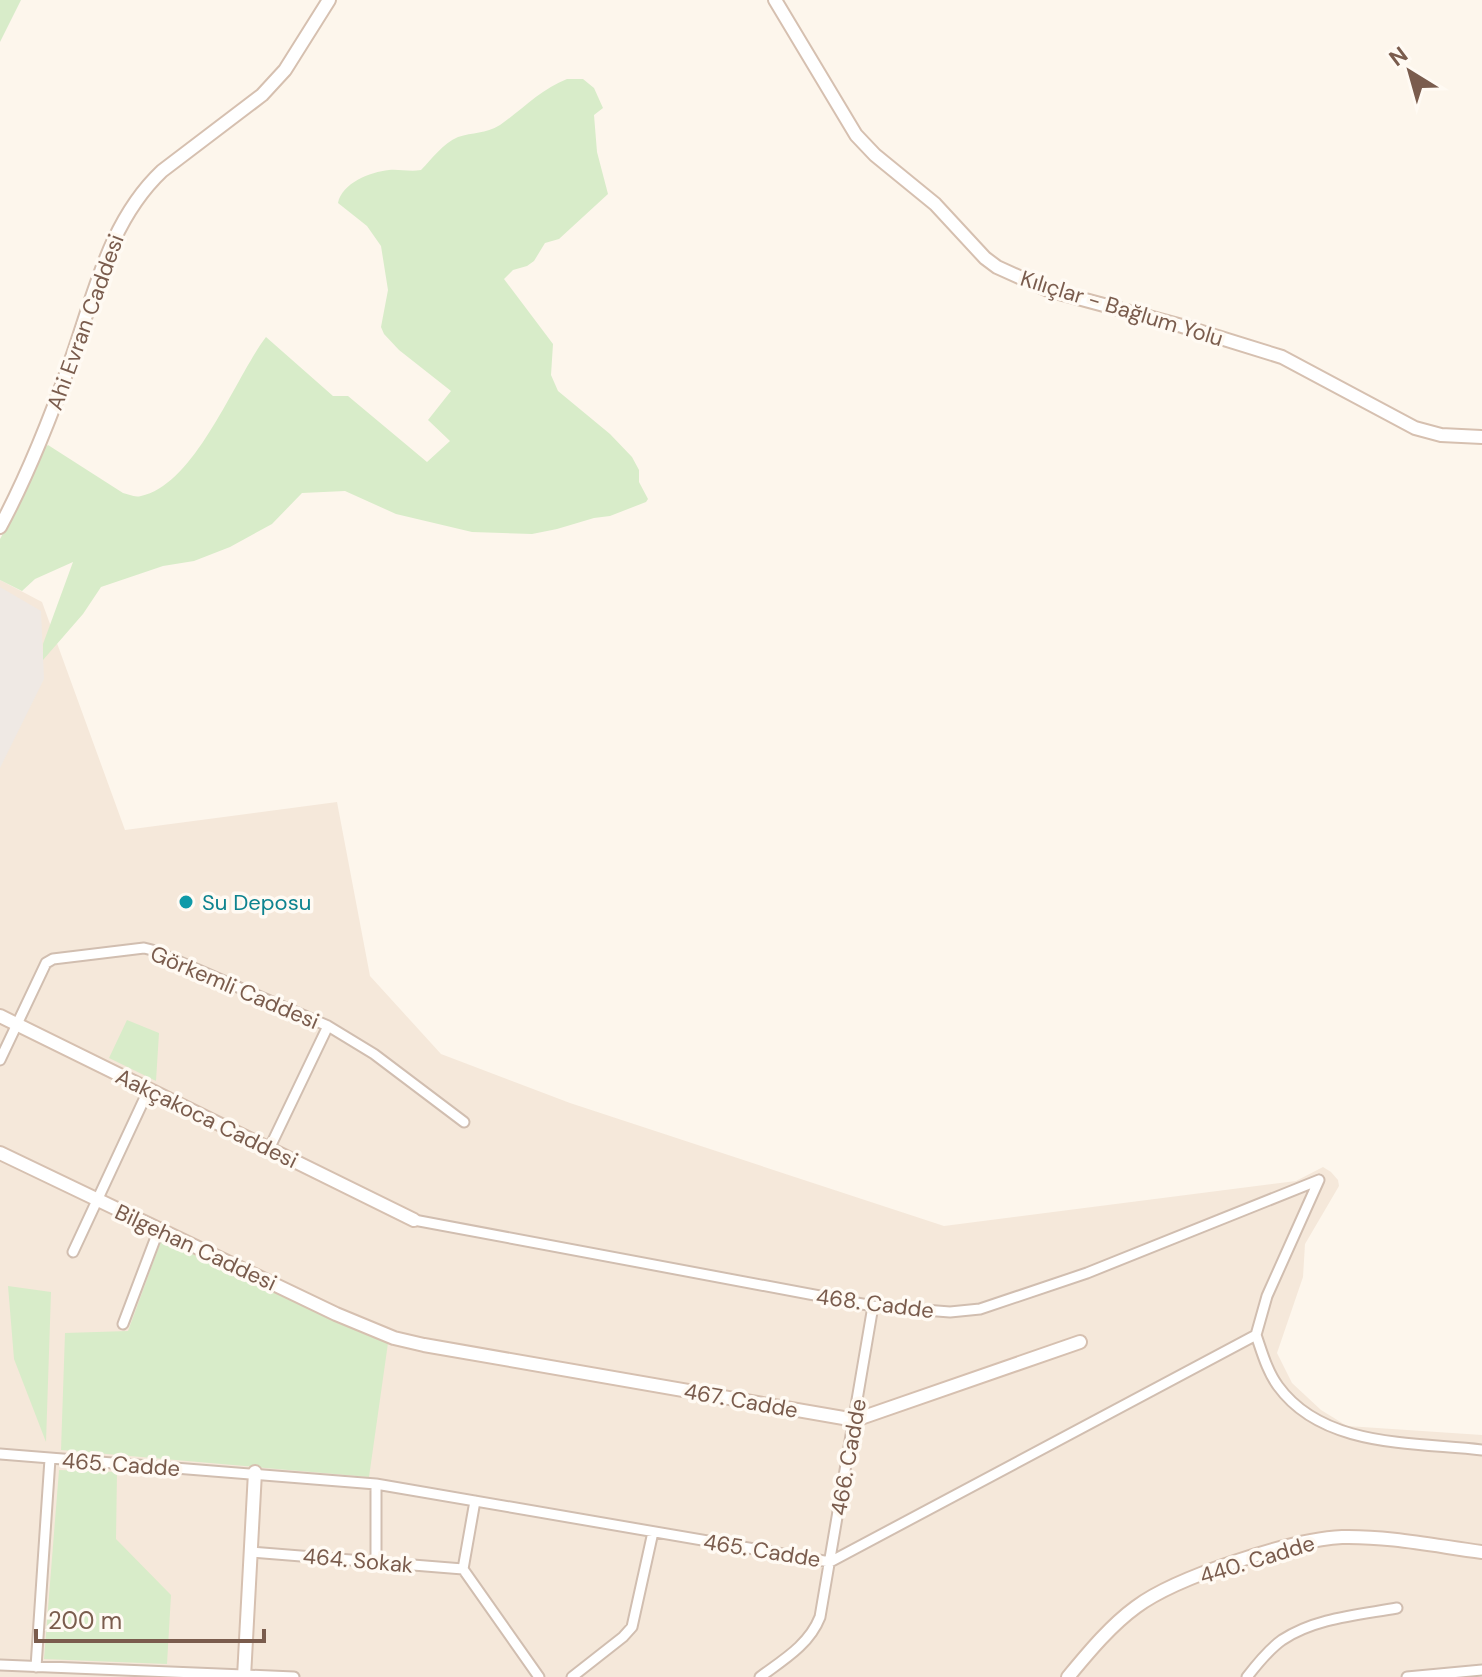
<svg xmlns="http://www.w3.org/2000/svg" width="1482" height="1677" viewBox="0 0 1482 1677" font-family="'DM Sans',sans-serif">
	<rect width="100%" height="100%" fill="#fdf6ec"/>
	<path fill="#f5e8da" d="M0,580L42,602L125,830L337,802L370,976L441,1054L570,1103L944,1226L1296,1181L1323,1167L1331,1172L1338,1180L1339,1186L1305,1244L1303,1277L1277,1353L1292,1383L1321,1410L1347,1426L1482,1435V1677H0Z"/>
	<path fill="#efe9e4" d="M0,587L41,611L44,679L0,768Z"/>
	<path fill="#d8ecc9" d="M0,0H21L0,42Z
		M567,79H583L594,88L603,108L594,115L597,152L608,194L559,239L545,243L534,261L527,266L513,270L504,279L553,344L551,375L558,391L610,434L632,457L639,470V482L648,499L646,502L610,516L594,518L557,529L532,534L472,532L396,514L345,491L302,493L272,524L230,547L194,561L163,566L101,587L83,614L43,660V644L73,562L35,579L22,591L0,580V539L16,510L43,449L48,445L123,493C129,494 134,498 141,496C196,484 234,379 266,337L333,396H348L427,462L450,441L428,420L451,391L399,350L384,334L381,327L388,290L381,246L367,226L338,203C342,183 370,172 389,170C399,169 410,172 421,170C432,159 443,143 458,137C473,132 485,134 500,125C523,109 541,89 567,79Z
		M127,1020L159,1033L156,1081L109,1058Z
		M161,1241L248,1277L388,1343L369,1477L61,1450L65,1333L128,1331Z
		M8,1286L51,1292L46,1442L14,1359Z
		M59,1470L117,1472L116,1539L171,1595L167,1664L44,1659Z"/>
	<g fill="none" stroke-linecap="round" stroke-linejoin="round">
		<g stroke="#d1beb0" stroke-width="13">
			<path id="street" d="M0,1060L46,963L53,959L144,948L152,950L328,1026L374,1054L464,1122
				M270,1147L328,1026
				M414,1220L873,1306L950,1312L980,1309L1087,1273L1319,1180
				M73,1252L148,1091
				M123,1324L159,1229
				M1256,1335C1262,1352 1267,1371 1278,1386C1323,1448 1413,1442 1482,1450
				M1256,1335L1267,1296L1319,1180
				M0,1454L376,1484L830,1562L1256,1335
				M475,1501L463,1569L539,1677
				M252,1552L463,1569
				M376,1561V1484
				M0,1665L294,1677
				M36,1667L50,1459
				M572,1677L623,1637L632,1627L653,1532
				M760,1677C783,1660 809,1645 820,1617L873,1306
				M1247,1677C1257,1664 1268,1650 1282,1640C1315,1618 1358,1615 1397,1608
				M1407,1677L1482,1670"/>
		</g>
		<g stroke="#d6c0b0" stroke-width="16">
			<path id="secondary" d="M775,0L856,135L875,155L935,204L985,258L997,267L1048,290L1182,326L1282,357L1415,428L1441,435L1482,437
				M0,527C28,475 50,419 70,363C94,297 108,222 162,171L262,95L285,70L329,0
				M0,1016L414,1220
				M0,1153L336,1314L394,1338L424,1345L855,1420L1080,1342
				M244,1677L255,1472
				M1068,1677C1088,1653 1110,1626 1136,1607C1176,1577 1293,1539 1342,1537C1389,1536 1436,1546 1482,1552"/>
		</g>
		<use href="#street" stroke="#fff" stroke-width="9"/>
		<use href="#secondary" stroke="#fff" stroke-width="12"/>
	</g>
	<circle fill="#0f9aa8" stroke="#fffaf3" stroke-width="3" cx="186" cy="902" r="8"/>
	<g text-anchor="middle" stroke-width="7" stroke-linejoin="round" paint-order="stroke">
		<g font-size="22" fill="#7a5c4d" stroke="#fffaf3">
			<text transform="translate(1122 308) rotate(17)" y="8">Kılıçlar - Bağlum Yolu</text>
			<text transform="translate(85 322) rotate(-70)" y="8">Ahi Evran Caddesi</text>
			<text transform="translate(235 987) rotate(23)" y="8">Görkemli Caddesi</text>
			<text transform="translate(207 1118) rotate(26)" y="8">Aakçakoca Caddesi</text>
			<text transform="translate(196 1247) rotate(25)" y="8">Bilgehan Caddesi</text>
			<text transform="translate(875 1303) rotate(7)" y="8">468. Cadde</text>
			<text transform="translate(741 1400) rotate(10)" y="8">467. Cadde</text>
			<text transform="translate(848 1457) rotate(-80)" y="8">466. Cadde</text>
			<text transform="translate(121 1464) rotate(4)" y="8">465. Cadde</text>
			<text transform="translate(762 1550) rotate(9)" y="8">465. Cadde</text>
			<text transform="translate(1257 1559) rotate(-17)" y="8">440. Cadde</text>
			<text transform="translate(358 1560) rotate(5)" y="8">464. Sokak</text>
		</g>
		<g font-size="22" fill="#0d838f" stroke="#fffaf3" text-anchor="start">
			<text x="202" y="910">Su Deposu</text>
		</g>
	</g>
	<g transform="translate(1410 72) rotate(323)" stroke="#fffaf3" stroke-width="6" paint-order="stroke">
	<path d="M0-6L14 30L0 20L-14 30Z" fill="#7a5c4d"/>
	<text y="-12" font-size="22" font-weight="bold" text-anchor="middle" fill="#7a5c4d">N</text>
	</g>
	<path d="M36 1629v12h228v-12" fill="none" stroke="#7a5c4d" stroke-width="4"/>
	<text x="48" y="1629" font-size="24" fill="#7a5c4d" stroke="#fffaf3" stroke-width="6" paint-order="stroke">200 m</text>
</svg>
